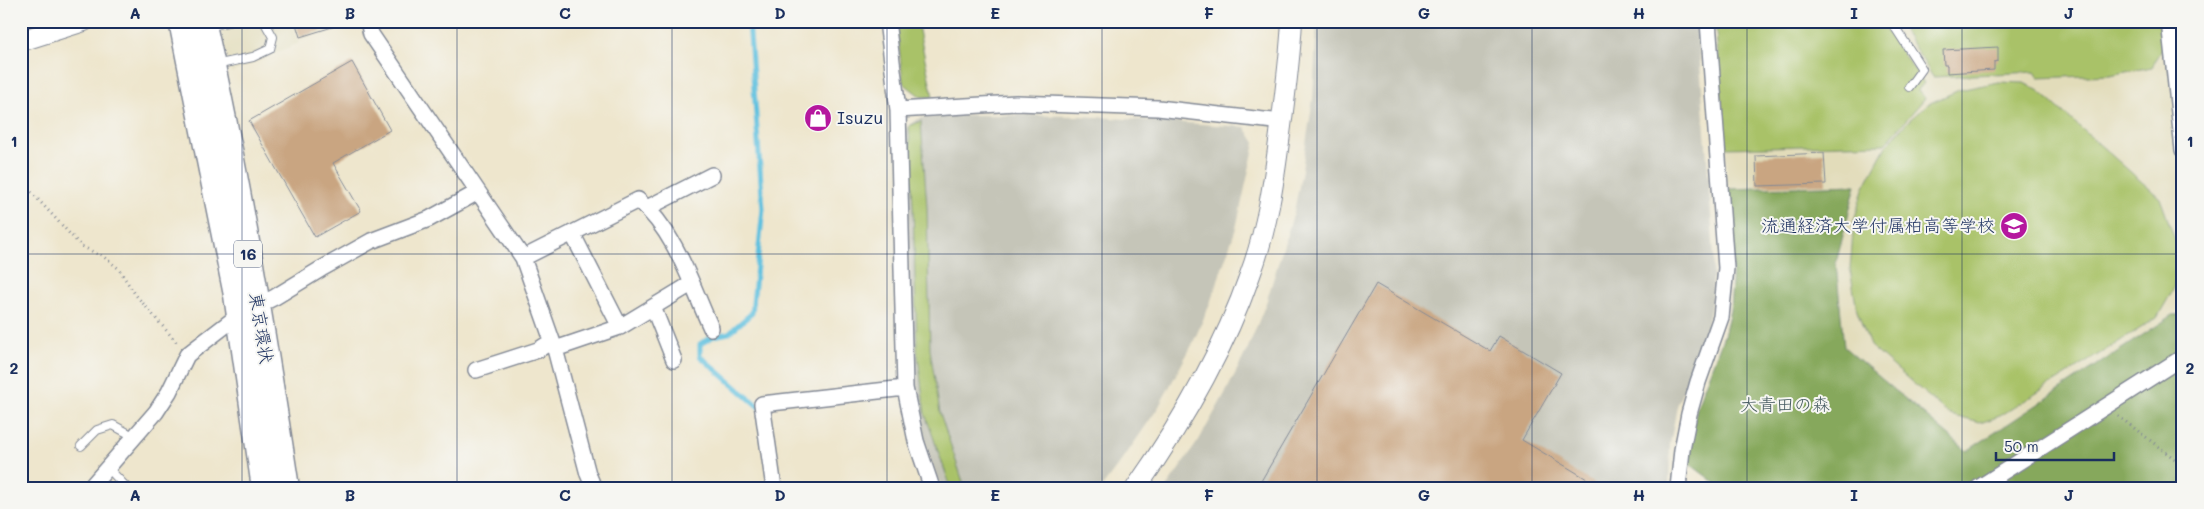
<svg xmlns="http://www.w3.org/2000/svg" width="2204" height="509" viewBox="0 0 2204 509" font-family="Mali,'Klee One',sans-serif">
	<rect width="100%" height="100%" fill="#f6f6f2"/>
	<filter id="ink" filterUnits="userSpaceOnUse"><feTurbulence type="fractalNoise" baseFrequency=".02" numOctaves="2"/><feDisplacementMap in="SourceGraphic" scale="10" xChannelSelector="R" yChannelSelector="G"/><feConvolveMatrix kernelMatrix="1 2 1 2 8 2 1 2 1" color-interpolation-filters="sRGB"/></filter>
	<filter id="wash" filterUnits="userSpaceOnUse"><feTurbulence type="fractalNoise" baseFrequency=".0096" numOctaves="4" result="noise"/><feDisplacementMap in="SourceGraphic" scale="20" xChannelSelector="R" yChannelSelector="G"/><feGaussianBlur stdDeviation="1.12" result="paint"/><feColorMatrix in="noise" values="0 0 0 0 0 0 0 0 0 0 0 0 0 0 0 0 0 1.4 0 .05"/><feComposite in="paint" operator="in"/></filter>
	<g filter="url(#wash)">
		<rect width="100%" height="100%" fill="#eee6cd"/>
		<path fill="#e2dcba" d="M218,21H289L299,43L231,73Z
			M291,21H349L300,41Z
			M1715,21H2165L2183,176V308L1967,451L1844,348L1836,263L1855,185L1728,189Z"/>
		<path fill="#c5c5b8" d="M1317,21H1697L1714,257L1712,298L1707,327L1677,406L1670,444L1669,488H1166L1199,440L1227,390L1248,348L1266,303L1294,212L1301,176L1313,99Z
			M970,115L1080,116L1245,127L1255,143L1236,228L1209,306L1192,345L1158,408L1125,456L1101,488H942L932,464L917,410L913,380L905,131L909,125L920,118Z"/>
		<path fill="#a9c268" stroke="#627863" d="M896,21H917L933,97H921L903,83Z
			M1715,21H1879L1924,83L1918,90L1925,98L1885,144L1726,148Z
			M1898,21H2161L2163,48L2152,67L2110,75L2039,78L2035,72L1933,77Z
			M1999,82L2024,83L2039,91L2160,198L2177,245L2174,288L2157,318L2000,416L1980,423L1950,415L1870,346L1857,311L1850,269L1854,221L1863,189L1886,146L1907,122L1928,104L1959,90Z
			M921,121L927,207L930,349L940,413L965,488H951L925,414L917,349L913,206L909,126Z"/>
		<path fill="#86a85c" stroke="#506c5d" d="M2174,21H2183V107Z
			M1856,185L1836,263L1844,347L1967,451L2173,315L2183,314V488H1722L1687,462L1697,406L1724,335L1730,310L1733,268L1728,189Z"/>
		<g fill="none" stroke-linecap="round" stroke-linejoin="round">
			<path stroke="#61c1df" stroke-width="5" d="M749,21L763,209L752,313L729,333L714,336L700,344V356L759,407"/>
		</g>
		<g id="blocks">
			<path fill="#c9a581" d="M295,21H342V24L300,37Z
				M1998,47V61L1994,62V70L1947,73V65H1944L1943,50Z
				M352,62L390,130L333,163L361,211L315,237L249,121Z
				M1824,153L1826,184L1757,186L1756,156Z
				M1376,284L1490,351L1499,336L1561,373L1522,440L1602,488H1257Z"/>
		</g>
	</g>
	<g filter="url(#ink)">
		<use href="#blocks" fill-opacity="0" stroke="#848a96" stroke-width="1"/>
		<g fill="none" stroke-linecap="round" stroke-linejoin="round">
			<g stroke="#848a96" stroke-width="10">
				<path id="lane" d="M1891,21L1922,69L1909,87
					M207,27L232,21
					M215,65L253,57L270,49L273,37L264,21
					M81,446L97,430L113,425L135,437
					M108,468L127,488"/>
			</g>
			<g stroke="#848a96" stroke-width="18">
				<path id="street" d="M368,21L371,34L523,258L555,349L588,474L594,488
					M887,21L898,110L905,388L916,441L932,488
					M2169,21L2183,150
					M898,110L1016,103L1158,108L1282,122
					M647,208L712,175
					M572,233L620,327
					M523,258L638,200C676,232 691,284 711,328
					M653,307L674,360
					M555,349L620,327L691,284
					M476,370L538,350L552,341
					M90,488L156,412L169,392L187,355L239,315L275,297L321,269L371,241L429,219L478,192
					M774,488L762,404L905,388
					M1678,488L1682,450L1689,414L1698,382L1721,317L1726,268L1708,21
					M1978,488L2183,357"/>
			</g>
			<g stroke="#848a96" stroke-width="22">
				<path id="secondary" d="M21,41L84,21
					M1136,488C1183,421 1223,352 1250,275C1267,230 1274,181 1280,134C1285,96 1290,59 1292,21"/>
			</g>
			<g stroke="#848a96" stroke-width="29">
				<path id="highway" d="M182,21L237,295L265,488
					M202,21C237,175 262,332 286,488"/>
			</g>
			<path stroke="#848a96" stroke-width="3" stroke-dasharray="1 4" stroke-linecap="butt" d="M21,181L81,246L104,257L118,268L135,294L178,344
				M2118,416L2183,465"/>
			<use href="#lane" stroke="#fff" stroke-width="8"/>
			<use href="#street" stroke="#fff" stroke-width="15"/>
			<use href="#secondary" stroke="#fff" stroke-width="20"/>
			<use href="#highway" stroke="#fff" stroke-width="26"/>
		</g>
	</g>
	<path fill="none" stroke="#1b2f5e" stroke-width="1" stroke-opacity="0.55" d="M242,21V488M457,21V488M672,21V488M887,21V488M1102,21V488M1317,21V488M1532,21V488M1747,21V488M1962,21V488M21,254H2183"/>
	<defs>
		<g id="shop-disc" transform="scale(1.4375)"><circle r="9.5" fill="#b5179e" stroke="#f6f6f2"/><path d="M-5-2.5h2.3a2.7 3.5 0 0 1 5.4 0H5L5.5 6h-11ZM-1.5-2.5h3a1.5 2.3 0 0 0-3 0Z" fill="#fff"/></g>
		<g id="school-disc" transform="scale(1.4375)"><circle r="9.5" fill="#b5179e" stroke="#f6f6f2"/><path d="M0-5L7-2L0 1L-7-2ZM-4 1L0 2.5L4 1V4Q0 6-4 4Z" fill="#fff"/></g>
	</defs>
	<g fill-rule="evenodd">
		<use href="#shop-disc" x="818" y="118"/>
		<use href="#school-disc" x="2014" y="226"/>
	</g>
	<g text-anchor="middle" stroke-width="4" stroke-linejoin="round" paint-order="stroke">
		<rect fill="#f6f6f2" stroke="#5d6b8a" stroke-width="1" x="234" y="240.5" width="28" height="27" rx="4"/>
		<g font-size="16" font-weight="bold" fill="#1b2f5e">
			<text x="248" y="260">16</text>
		</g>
		<g font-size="18" fill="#1b2f5e" stroke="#f6f6f2" text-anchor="start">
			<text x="837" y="124">Isuzu</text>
			<text x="1995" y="232" text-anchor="end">流通経済大学付属柏高等学校</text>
		</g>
		<g font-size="18" fill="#1b2f5e" stroke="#f6f6f2">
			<text transform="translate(261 328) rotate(81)" y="6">東京環状</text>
		</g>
		<g font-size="18" fill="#465b61" stroke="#f6f6f2">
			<text x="1785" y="411">大青田の森</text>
		</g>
	</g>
	<rect width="2204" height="509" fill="none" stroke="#f6f6f2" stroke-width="55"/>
	<path d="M1996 452v8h118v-8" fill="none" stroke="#1b2f5e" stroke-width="2.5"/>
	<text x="2004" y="452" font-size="15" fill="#1b2f5e" stroke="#f6f6f2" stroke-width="4" paint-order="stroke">50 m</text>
	<rect x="28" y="28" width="2148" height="454" fill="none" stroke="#1b2f5e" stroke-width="2"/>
	<g font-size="16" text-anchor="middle" font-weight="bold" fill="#1b2f5e">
		<text x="135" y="19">A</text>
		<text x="350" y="19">B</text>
		<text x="565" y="19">C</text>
		<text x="780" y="19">D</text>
		<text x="995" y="19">E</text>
		<text x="1209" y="19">F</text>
		<text x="1424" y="19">G</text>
		<text x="1639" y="19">H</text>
		<text x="1854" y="19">I</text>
		<text x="2069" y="19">J</text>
		<text x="14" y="147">1</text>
		<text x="2190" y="147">1</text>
		<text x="14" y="374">2</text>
		<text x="2190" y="374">2</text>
		<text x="135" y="501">A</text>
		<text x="350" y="501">B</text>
		<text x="565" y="501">C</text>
		<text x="780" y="501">D</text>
		<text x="995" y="501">E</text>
		<text x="1209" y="501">F</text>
		<text x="1424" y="501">G</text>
		<text x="1639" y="501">H</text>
		<text x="1854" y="501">I</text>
		<text x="2069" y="501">J</text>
	</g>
</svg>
